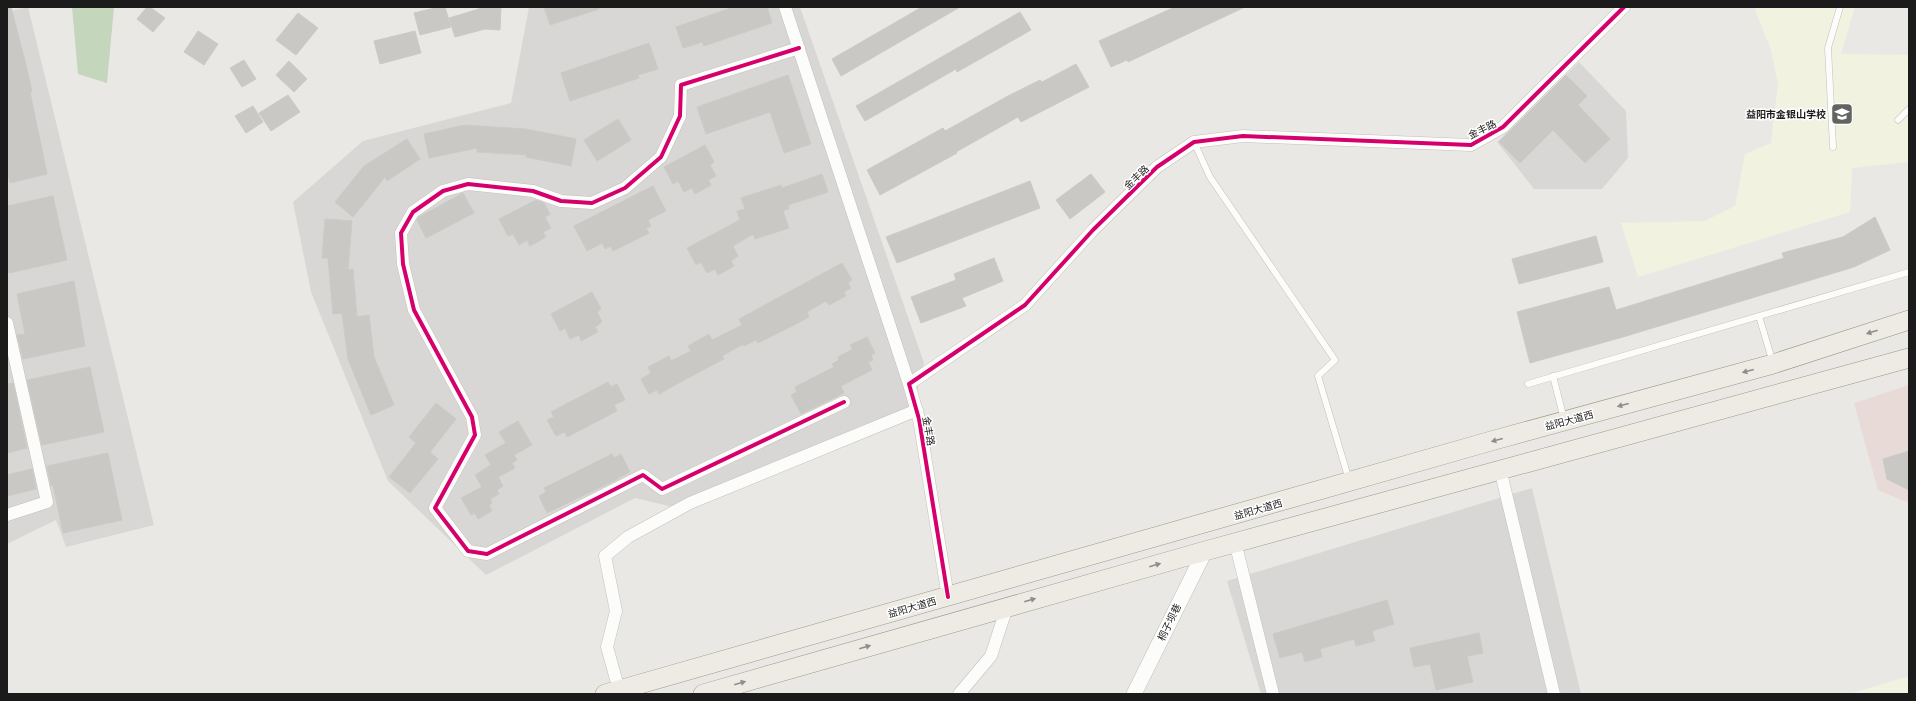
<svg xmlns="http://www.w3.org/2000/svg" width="1916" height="701" viewBox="0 0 1916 701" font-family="Manrope,'Noto Sans SC',sans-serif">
	<rect width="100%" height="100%" fill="#eae8e4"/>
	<path fill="#d9d7d5" d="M28,7L154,525L66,547L56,520L7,544V12Z
		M529,7H800L924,363L910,420L686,510L635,498L486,575L388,481L311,292L293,202L363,141L511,103Z
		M1579,62L1626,111L1628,158L1602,189H1534L1497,142Z
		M1532,488L1581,694H1261L1227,581Z"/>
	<path fill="#e7dad7" d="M1909,385V503L1878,490L1854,403Z"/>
	<path fill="#f2f2e0" d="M1754,7H1855L1841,54L1909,55V162L1852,168L1850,212L1638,277L1621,223L1705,221L1735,206L1745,154L1771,143L1778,84L1771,50Z
		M1909,676V694H1849Z"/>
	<path fill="#c4d6bc" d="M72,7H114L107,83L78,74Z"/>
	<path fill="#cac8c5" stroke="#cccac6" d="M11,7L26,65L32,92H30L47,174L10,183L7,171V8Z
		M147,7H150L165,18L153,32L137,19Z
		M439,7H445L451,27L420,35L414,13Z
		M479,7H501L500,30L485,29L455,37L449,18L479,9Z
		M544,7H599V9L550,25Z
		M734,7H767L772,23L704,46L702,42L683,48L676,27Z
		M922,7H960L841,76L832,59Z
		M1175,7H1245L1128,62L1127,60L1111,67L1099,41Z
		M1020,12L1031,30L957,72L956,69L865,121L856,106Z
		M298,13L318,28L296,55L276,40Z
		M198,31L218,44L204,65L184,52Z
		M415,31L421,53L380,64L374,41Z
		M649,43L658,69L638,75L639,78L570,101L561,73Z
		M244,60L256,79L242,87L230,68Z
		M289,61L307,79L294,92L276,75Z
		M1076,64L1089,87L1021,122L1018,117L956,152L957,153L880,195L867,170L943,128L945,131L1008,96L1040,80L1042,82Z
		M788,75L811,144L784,153L770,112L706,134L697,107Z
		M1566,75L1587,96L1578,105L1610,139L1585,163L1553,130L1520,163L1499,142Z
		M288,95L300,112L271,131L259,113Z
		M253,106L263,122L246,133L235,116Z
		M618,119L631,140L597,161L584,140Z
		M465,125L526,129L576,139L571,166L526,157L527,155L477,152V148L429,158L424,134Z
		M407,139L420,159L387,181L385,177L353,217L335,202L364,166Z
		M705,145L714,162L710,165L716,176L708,180L711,185L695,194L692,188L684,192L678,181L673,184L664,167Z
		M822,174L828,192L788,205L789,209L783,211L789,228L755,239L753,234L733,246L738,256L731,261L734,266L718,275L715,269L707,273L701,262L696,265L687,248L740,220L737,211L745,209L741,198L781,185L782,188Z
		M1091,174L1105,192L1070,219L1056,200Z
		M1030,181L1040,208L897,263L886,237Z
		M653,186L666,211L648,220L651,226L646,228L649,233L613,251L611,246L605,249L602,243L587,251L574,226Z
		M463,193L474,213L426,238L417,220L419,217Z
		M53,196L67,260L9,273L7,266V206Z
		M536,200L544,203L550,214L545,217L551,228L543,232L546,237L530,246L527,240L519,245L513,234L508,236L499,219Z
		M1875,217L1890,250L1854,267L1623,337L1530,363L1517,312L1609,287L1616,310L1784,258L1782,253L1843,237Z
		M325,219L352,221L348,270L353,269L357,317L369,315L374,357L394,405L371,415L348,359L342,313L333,314L328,258H322Z
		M1596,236L1603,262L1519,284L1512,259Z
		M994,258L1003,281L962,298L966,306L921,323L911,297L956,280L954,274Z
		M842,263L852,280L848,283L851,288L844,292L846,296L829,305L826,301L807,312L809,317L792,326L758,343L756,340L744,346L743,344L722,356L724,359L686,379L659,394L657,390L649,394L641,379L651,373L648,367L669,356L671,361L691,351L688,346L709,334L712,340L742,325L739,319Z
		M74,281L85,346L23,359L17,335L25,334L17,294Z
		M592,292L601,309L597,312L602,322L595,327L598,332L581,341L579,335L570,339L565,328L560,331L551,314Z
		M867,337L875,353L871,356L873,360L868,362L872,370L841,386L844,393L801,414L791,395L797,392L795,387L834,367L832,364L839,360L838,357L853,349L850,345Z
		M90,367L104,432L42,445L27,380Z
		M608,382L611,387L617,384L625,400L614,405L617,411L567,437L565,432L556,436L547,420L554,417L551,412Z
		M13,383L27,448L7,453V384Z
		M436,403L456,419L430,452L438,459L410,493L389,477L416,443L409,437Z
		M518,421L532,445L514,455L517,460L512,463L515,468L498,477L503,486L497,490L499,494L490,499L492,503L489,505L492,511L478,519L475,513L471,515L461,498L482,487L475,475L491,465L485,455L506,443L499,432Z
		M1909,451V490L1887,479L1883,459Z
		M108,453L122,520L63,533L53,485L51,486L47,466Z
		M612,454L614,458L621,454L630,472L618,478V479L547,513L539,496L546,492L544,488Z
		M32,469L36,489L7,496V475Z
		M1387,600L1394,624L1372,631L1375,641L1356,646L1354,639L1320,649L1322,657L1305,662L1302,652L1280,658L1273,634Z
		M1479,633L1483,653L1467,656L1473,682L1436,690L1430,664L1414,667L1410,648Z"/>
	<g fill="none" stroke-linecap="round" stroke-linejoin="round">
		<g stroke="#c1c0be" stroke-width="7">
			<path id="service" d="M1898,120L1909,109
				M1194,142L1210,177L1335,360L1318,376L1349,480
				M1833,147L1828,48L1840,7
				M1759,316L1773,363
				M1553,376L1564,419
				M1528,384L1909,272"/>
		</g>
		<g stroke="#c1c0be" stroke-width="13">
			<path id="minor" d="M785,7L909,384
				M799,48L681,85L680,116L661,157L625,188L592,203L561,201L533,191L468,184L443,191L413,212L401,233L403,264L414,310L472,417L475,435L435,508L468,551L487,554L643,475L662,489L844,402
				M7,323L47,502L7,515
				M1500,469L1554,694
				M1235,542L1273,694
				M948,597L919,419L909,384L1025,305L1093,230L1157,167L1194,142L1243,136L1471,145L1503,127L1624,7
				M619,690L607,647L616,611L605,556L628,537L690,503L917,410
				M959,694L991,656L1007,607"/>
		</g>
		<g stroke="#c1c0be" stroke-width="16">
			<path id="tertiary" d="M1134,694L1205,551"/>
		</g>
		<g stroke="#9c9784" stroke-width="20">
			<path id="primary" d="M605,694L1491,441L1773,364L1909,320
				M703,694L1205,551L1909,358"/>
		</g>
		<use href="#service" stroke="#fcfcfb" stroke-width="6"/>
		<use href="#minor" stroke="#fcfcfb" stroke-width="12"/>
		<use href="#tertiary" stroke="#fcfcfb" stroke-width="15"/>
		<use href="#primary" stroke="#eeebe4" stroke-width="19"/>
		<g stroke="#fff" stroke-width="6">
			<path id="cycleway" d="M799,48L681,85L680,116L661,157L625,188L592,203L561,201L533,191L468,184L443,191L413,212L401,233L403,264L414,310L472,417L475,435L435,508L468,551L487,554L643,475L662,489L844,402
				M948,597L919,419L909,384L1025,305L1093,230L1157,167L1194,142L1243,136L1471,145L1503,127L1624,7"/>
		</g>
		<use href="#cycleway" stroke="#d6006c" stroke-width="4"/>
	</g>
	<defs><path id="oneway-solid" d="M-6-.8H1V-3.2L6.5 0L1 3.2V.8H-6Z"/></defs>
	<g fill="#8f8d8a">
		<use href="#oneway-solid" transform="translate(1872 332) rotate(162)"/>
		<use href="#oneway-solid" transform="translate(1748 371) rotate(165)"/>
		<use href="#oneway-solid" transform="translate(1623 405) rotate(165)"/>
		<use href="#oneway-solid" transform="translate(1497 440) rotate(165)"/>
		<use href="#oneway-solid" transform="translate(1155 565) rotate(-16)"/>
		<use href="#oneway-solid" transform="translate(1030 600) rotate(-16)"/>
		<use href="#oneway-solid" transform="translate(865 647) rotate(-16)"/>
		<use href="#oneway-solid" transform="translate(740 683) rotate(-16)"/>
	</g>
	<defs>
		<g id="school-square" transform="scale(1.15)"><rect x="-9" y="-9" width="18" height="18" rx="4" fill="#636361" stroke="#fff"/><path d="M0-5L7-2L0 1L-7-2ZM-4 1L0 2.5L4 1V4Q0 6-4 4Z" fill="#fff"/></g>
	</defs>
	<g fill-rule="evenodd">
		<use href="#school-square" x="1842" y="114"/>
	</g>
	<g text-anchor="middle" stroke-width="3" stroke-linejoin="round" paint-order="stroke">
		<g font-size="10" font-weight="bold" fill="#1b1b1b" stroke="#fff" text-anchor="end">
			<text x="1826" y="118">益阳市金银山学校</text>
		</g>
		<g font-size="10" fill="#1b1b1b" stroke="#fff">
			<text transform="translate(1482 129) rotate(-26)" y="4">金丰路</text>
			<text transform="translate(1136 177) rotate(-44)" y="4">金丰路</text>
			<text transform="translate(1569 420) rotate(-15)" y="4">益阳大道西</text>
			<text transform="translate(929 431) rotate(80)" y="4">金丰路</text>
			<text transform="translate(1258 509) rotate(-16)" y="4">益阳大道西</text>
			<text transform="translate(912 607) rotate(-16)" y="4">益阳大道西</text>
			<text transform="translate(1169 622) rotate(-64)" y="4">桐子坝巷</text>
		</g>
	</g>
	<rect width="1916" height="701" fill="none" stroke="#1b1b1b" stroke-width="16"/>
</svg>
